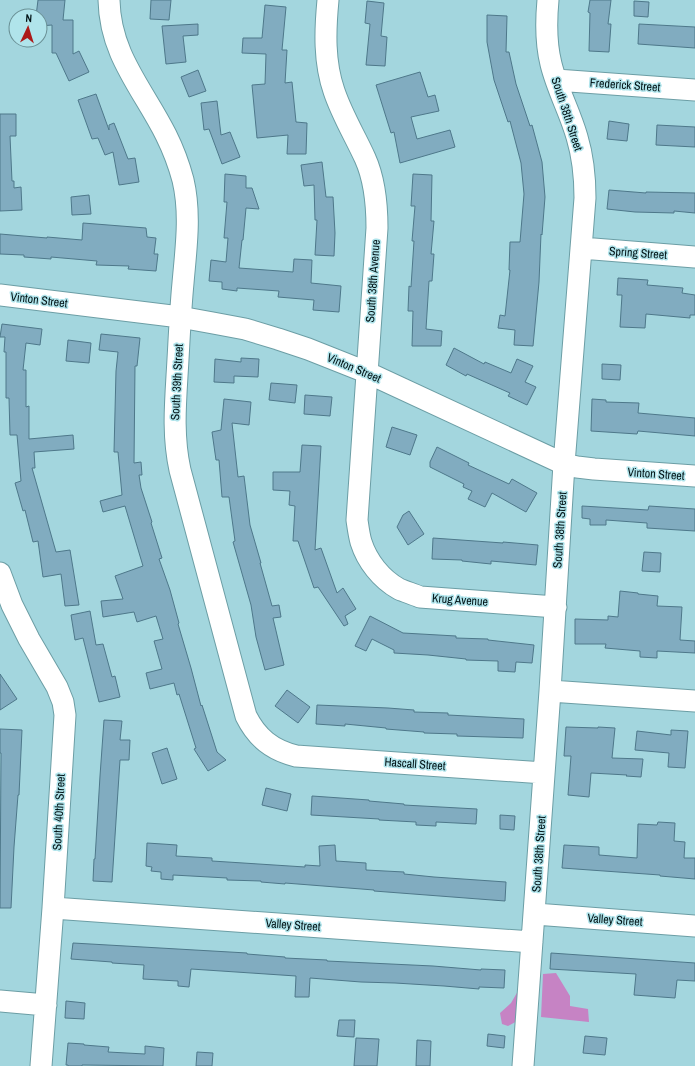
<svg xmlns="http://www.w3.org/2000/svg" width="695" height="1066" viewBox="0 0 695 1066" font-family="'Archivo Narrow',sans-serif">
	<rect width="100%" height="100%" fill="#a3d6de"/>
	<path fill="#c683c4" d="M556,973L570,996V1006L588,1009L589,1022L541,1017L543,974Z
		M518,991L523,1018L508,1026L502,1024L500,1013L511,1003Z"/>
	<path fill="#81acc0" stroke="#4e788a" d="M38,0H65L63,20H73V54L79,51L89,72L69,81L56,53H52V25L40,26V16H36Z
		M151,0H171L169,20L150,19Z
		M590,0H611L608,24H611L609,52L589,51L590,13L588,12Z
		M367,1L384,3L381,36L387,37L385,66L366,65L370,24L365,23Z
		M634,1L649,2L648,17L634,16Z
		M265,5L286,7L282,50H287L285,83L292,82L296,122L307,123L306,154H287L288,135L257,138L252,85L265,84L266,54L242,53L243,38H262Z
		M487,15L507,16L506,52H509L516,84L530,126L532,125L542,162L545,197L542,235L541,234L539,282L533,346L514,345L515,330L498,328L500,315L505,316L510,270H509L510,242H520L524,194L521,163L510,121L508,122L494,80L487,42Z
		M198,24V35L183,36L186,62L166,64L162,26Z
		M639,24L695,27V48L638,44Z
		M198,70L206,91L189,97L181,77Z
		M420,72L428,97L435,95L439,111L411,117L417,139L450,130L455,147L400,163L394,132L391,133L376,85Z
		M96,94L109,130V125L114,123L128,159L135,158L139,182L119,185L113,152L105,155L98,138L92,139L78,100Z
		M217,101L221,135L230,132L240,157L222,164L209,129L204,130L201,103Z
		M0,114H16V136H10L12,181H14V188L21,187L22,210L0,211Z
		M609,121L629,124L627,141L607,139Z
		M657,125L695,127V147L656,145Z
		M322,162L326,197H333L335,233L334,256L315,255L317,220H315L314,185L304,186L301,165Z
		M225,174L246,176V188H252L259,209L246,208L243,240H242L239,268L293,272L294,259L312,260L311,283L341,286L339,312L313,310L314,300L278,297L279,291L237,288V291L222,289V282L209,281L211,260L226,262L228,238H224L227,202H224Z
		M413,174L432,175L431,221H434L431,254H434L432,281H429L426,329L442,331L441,346H412L413,311H408L409,286L411,287L414,241H412L415,206H411Z
		M609,190L646,193V192L695,193V213L674,211V213L635,212L607,209Z
		M89,195L91,214L72,215L71,197Z
		M83,223L146,228L147,237L156,238L154,254H158L156,271L128,269L129,266L96,265L97,261L51,257V259L24,257V255L0,254V234L47,238V237L82,240Z
		M618,278L648,280L647,285L683,288L682,293L695,295V315H690V318L646,314L645,328L620,327L622,295H617Z
		M2,324L42,329L40,345L26,343L23,370H26V407L29,406V439L73,435L74,449L34,452L35,468H32L56,552L70,550L79,605L65,606L61,574L43,577L38,541L33,542L25,510L23,511L15,483L21,481L17,435H10L9,398H6V352H4L5,337H0Z
		M101,334L140,338L137,366H135L134,463L141,462L142,475H139L141,488L152,522L151,523L162,558L159,559L170,590L179,623L178,624L191,668L201,706L202,705L217,752L226,760L208,771L194,749L196,748L179,694L177,695L174,683L150,689L146,673L162,669L154,641L163,639L156,616L137,622L134,612L103,617L101,601L123,599L115,576L143,566L125,506L103,512L100,501L122,495L118,452H114L116,371L118,352L99,350Z
		M68,340L91,343L89,363L66,361Z
		M454,348L484,364L485,362L511,373L517,359L533,366L525,382L536,387L527,405L508,396L510,393L467,374L466,376L446,365Z
		M241,358L259,359L258,377L234,376V383L214,382L215,359L241,362Z
		M602,364L621,365L620,380L602,379Z
		M271,383L297,385L295,403L269,400Z
		M305,395L332,397L330,416L304,414Z
		M224,399L251,402L249,425L232,423L238,477L244,476L250,525L261,563H260L272,606L279,605L281,617L273,618L284,665L265,670L256,637L251,605L233,542L235,541L229,497H222L219,460H216L212,432L221,430Z
		M592,399L606,400V402L639,403L638,413L695,418V436L638,431L637,434L591,431Z
		M392,427L417,435L410,455L386,447Z
		M302,445L321,446L315,550L321,548L337,593L343,588L356,609L345,616L348,624L344,626L318,587L314,588L298,541H293L295,506L289,505L290,491L273,490V472H300Z
		M437,447L469,463L468,465L509,484L512,479L537,493L526,512L492,493L485,507L468,499L472,491L463,487L464,484L430,467V462Z
		M582,506L648,510L649,506L695,509V531L647,528V523L606,520V525H590V519L582,518Z
		M409,511L424,534L408,545L397,527L403,515Z
		M433,538L503,543V542L538,545L536,565L491,561V564L462,561V560L432,559Z
		M644,552L661,553L660,572L642,571Z
		M620,591L638,593V594L658,596L657,606L682,607L680,640L695,641V653L657,651V658L640,657V651L605,648L606,644H575V619L608,620V616L618,617Z
		M90,611L96,645L103,644L112,677L115,676L120,697L99,702L83,638L75,640L71,615Z
		M370,616L403,633L456,636V638L488,639V640L534,645L532,663L516,662L515,672L498,671V661L466,660V659L428,655L394,653V650L372,639L366,651L355,646Z
		M0,674L17,699L0,710Z
		M287,690L310,707L298,723L275,706Z
		M317,705L388,708L414,710V712L448,713V715L524,719L523,738L457,736V734L424,733V732L386,729V728L345,724V726L316,724Z
		M104,720L122,721L120,740H130L129,760H120L112,882L93,881L94,859H95L100,776Z
		M566,727L598,728V727L615,728L612,758L643,759L641,777L626,776L627,775L591,773L589,797L568,795L571,756H564Z
		M0,729L22,730L19,795H18L14,847L11,908H0L1,753H0Z
		M671,730L688,731L685,768L668,767L669,753L635,750L637,731L671,735Z
		M167,748L177,779L162,784L152,753Z
		M266,788L291,794L287,811L262,805Z
		M312,796L369,800V801L404,804V805L477,809L476,824L436,822V826L416,825V822L379,820V819L311,815Z
		M500,815L515,816L514,830L500,829Z
		M658,822L675,823L674,841L685,842L684,858H695V879L660,876V875L562,868L564,845L599,847V855L637,858L638,824L657,825Z
		M147,843L177,845L176,856L212,858V861L305,867V865L320,866L319,846L335,845L336,861L366,863V870L404,872V874L434,877L506,882L505,901L374,891V890L285,883V884L261,882V881L227,880V878L173,875V880L161,879V872L151,871L152,867L146,866Z
		M73,943L247,953V954L285,957V958L327,960V961L433,966L481,970V969L505,970L504,988L479,987V989L444,986L395,983L361,982L310,978L309,997H295L296,976L191,969L189,987L178,986V981L143,979L144,965L112,963V962L71,959Z
		M551,953L695,963V981L677,980L675,998L634,995L636,974L550,969Z
		M66,1001L85,1003L84,1019L65,1018Z
		M339,1020H355L354,1037L337,1036Z
		M488,1034L505,1036L504,1048L487,1046Z
		M585,1036L607,1038L605,1055L583,1053Z
		M356,1038L379,1039L377,1066H354Z
		M417,1040L431,1041L430,1066H416Z
		M68,1043L84,1044V1045L109,1047L108,1052L145,1054V1046L164,1048L163,1066L82,1065V1066H68V1065H66Z
		M197,1052L213,1053L212,1066H196Z"/>
	<g fill="none" stroke-linecap="round" stroke-linejoin="round">
		<g stroke="#6c9ea5" stroke-width="23">
			<path id="minor" d="M109,0C110,55 143,89 166,135C173,149 179,165 183,180C191,214 186,248 183,283C180,314 179,345 177,376C175,408 173,438 180,470L246,716C257,738 272,750 296,756L544,773
				M328,0C325,31 324,62 334,91C342,115 355,136 365,158C375,180 377,204 377,228L357,520C358,527 359,535 361,542C367,561 381,579 399,589C406,592 413,594 420,597L556,607
				M556,80L695,90
				M581,248L695,257
				M0,295L180,317L213,323L245,329L278,339L308,349L366,372L564,464L577,467L594,469L695,476
				M0,573L12,605L29,639L57,687L63,702L65,715L53,908L41,1066
				M550,691L695,701
				M53,908L532,942
				M535,914L695,926
				M0,1001L46,1005
				M523,1066L550,691L564,464L585,198C585,177 583,157 577,137C570,112 557,89 551,64C546,44 546,21 548,0"/>
		</g>
		<use href="#minor" stroke="#fff" stroke-width="21"/>
	</g>
	<g text-anchor="middle" stroke-width="3" stroke-linejoin="round" paint-order="stroke">
		<g font-size="12" fill="#011215" stroke="#b0e4eb">
			<text transform="translate(625 85) rotate(4)" y="4">Frederick Street</text>
			<text transform="translate(567 114) rotate(72)" y="4">South 38th Street</text>
			<text transform="translate(638 253) rotate(4)" y="4">Spring Street</text>
			<text transform="translate(373 281) rotate(-86)" y="4">South 38th Avenue</text>
			<text transform="translate(39 300) rotate(7)" y="4">Vinton Street</text>
			<text transform="translate(354 368) rotate(23)" y="4">Vinton Street</text>
			<text transform="translate(177 382) rotate(-87)" y="4">South 39th Street</text>
			<text transform="translate(656 474) rotate(4)" y="4">Vinton Street</text>
			<text transform="translate(560 530) rotate(-86)" y="4">South 38th Street</text>
			<text transform="translate(460 600) rotate(4)" y="4">Krug Avenue</text>
			<text transform="translate(415 764) rotate(4)" y="4">Hascall Street</text>
			<text transform="translate(59 812) rotate(-87)" y="4">South 40th Street</text>
			<text transform="translate(539 854) rotate(-86)" y="4">South 38th Street</text>
			<text transform="translate(615 920) rotate(4)" y="4">Valley Street</text>
			<text transform="translate(293 925) rotate(4)" y="4">Valley Street</text>
		</g>
	</g>
	<g transform="translate(28 28) rotate(4)"><circle r="19" fill="#b0e4eb" stroke="#6a9095"/>
	<path d="M0-3L7 15L0 10L-7 15Z" fill="#ac1a19"/>
	<text y="-6" font-size="11" font-weight="bold" text-anchor="middle" fill="#011215">N</text>
	</g>
</svg>
